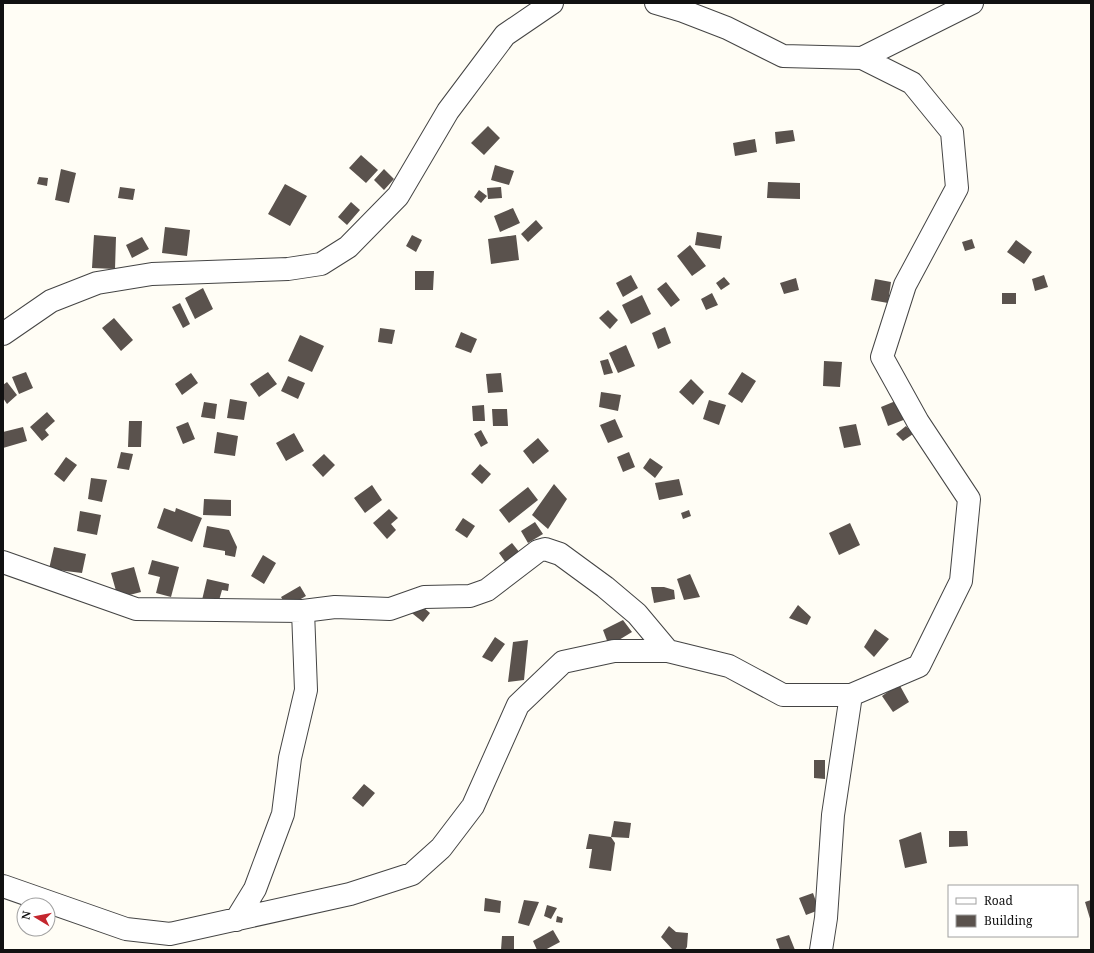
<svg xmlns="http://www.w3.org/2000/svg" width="1094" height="953" viewBox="0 0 1094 953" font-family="'Noto Serif',serif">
	<rect width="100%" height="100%" fill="#fffdf5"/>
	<path fill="#5a524d" d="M488,126L500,138L484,155L471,143Z
		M793,130L795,141L776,144L775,132Z
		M755,139L757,152L735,156L733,143Z
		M361,155L378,170L366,183L349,168Z
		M495,165L514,171L509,185L491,180Z
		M61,169L76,173L69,203L55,200Z
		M384,169L394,179L384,190L374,180Z
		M39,177L48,178L47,186L37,184Z
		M768,182L800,183V199L767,198Z
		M285,184L307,196L290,226L268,214Z
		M120,187L135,189L133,200L118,198Z
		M501,187L502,198L488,199L487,188Z
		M479,190L487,196L481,203L474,197Z
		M351,202L360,210L347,225L338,217Z
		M513,208L520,223L500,232L494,216Z
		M536,220L543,228L528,242L521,234Z
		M165,227L190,230L187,256L162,253Z
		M697,232L722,236L720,249L695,245Z
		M94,235L116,237L115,269L92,268Z
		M412,235L422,240L416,252L406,246Z
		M516,235L519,260L491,264L488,239Z
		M142,237L149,249L132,258L126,245Z
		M972,239L975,248L965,251L962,242Z
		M1016,240L1032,252L1024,264L1007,252Z
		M690,245L706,266L692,276L677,256Z
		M415,271H434L433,290H415Z
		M631,275L638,288L623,297L616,283Z
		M1044,275L1048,287L1035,291L1032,279Z
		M724,277L730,284L721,290L716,283Z
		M796,278L799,290L784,294L780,283Z
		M875,279L891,282L888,303L871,300Z
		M666,282L680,300L671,307L657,289Z
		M203,288L213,309L195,319L185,298Z
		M712,293L718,305L706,310L701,299Z
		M1002,293H1016V304H1002Z
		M642,295L651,314L631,324L622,305Z
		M180,303L190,324L183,328L172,307Z
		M608,310L618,320L610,329L599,318Z
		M114,318L133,340L121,351L102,328Z
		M665,327L671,343L658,349L652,333Z
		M380,328L395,330L392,344L378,342Z
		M461,332L477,339L471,353L455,347Z
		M300,335L324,346L312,372L288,361Z
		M626,345L635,366L618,373L609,353Z
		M608,359L613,373L604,375L600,361Z
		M824,361L842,362L840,387L823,386Z
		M26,372L33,388L19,394L12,377Z
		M268,372L277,384L259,397L250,384Z
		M742,372L756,381L742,403L728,394Z
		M191,373L198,383L182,395L175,384Z
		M501,373L503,392L488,393L486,374Z
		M288,376L305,383L298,399L281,391Z
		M691,379L704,392L693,405L679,392Z
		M7,382L17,395L7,404L3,398V385Z
		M601,392L621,395L618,411L599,407Z
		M230,399L247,402L244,420L227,418Z
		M709,400L726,405L719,425L703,419Z
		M898,400L906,419L888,426L881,407Z
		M204,402L217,404L215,419L201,417Z
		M484,405L485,421H473L472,406Z
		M492,409H507L508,426H493Z
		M47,412L55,421L45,430L49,435L42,441L30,427Z
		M615,419L623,437L608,443L600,425Z
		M129,421H142L141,447H128Z
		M188,422L195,439L183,444L176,427Z
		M856,424L861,445L844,448L839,427Z
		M906,426L913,434L903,441L896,434Z
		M23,427L27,441L3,448V432Z
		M481,430L488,443L481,447L474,434Z
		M217,432L238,436L235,456L214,453Z
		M294,433L304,451L286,461L276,443Z
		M538,438L549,451L533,464L523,451Z
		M121,452L133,454L129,470L117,468Z
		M629,452L635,467L623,472L617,457Z
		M324,454L335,465L323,477L312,465Z
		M66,457L77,465L64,482L54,474Z
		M650,458L663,467L655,478L643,468Z
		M480,464L491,474L482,484L471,474Z
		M91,478L107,480L102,502L88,499Z
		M679,479L683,495L659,500L655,483Z
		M554,484L567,499L548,529L532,515Z
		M372,485L382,500L365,513L354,498Z
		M528,487L538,500L509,523L499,510Z
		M204,499L231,500V516L203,515Z
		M164,508L175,512L176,508L202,518L192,542L157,528Z
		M389,509L398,518L391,524L396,530L387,539L373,523Z
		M689,510L691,516L683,519L681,513Z
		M80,511L101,515L97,535L77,531Z
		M463,518L475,526L467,538L455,530Z
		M535,522L543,534L528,543L521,531Z
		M850,523L860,545L839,555L829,533Z
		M207,526L229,530L237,547L235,557L225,555V551L203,547Z
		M512,543L520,553L506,563L499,553Z
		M54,547L86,554L82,573L49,569Z
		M263,555L276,563L264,584L251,576Z
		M152,560L179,567L171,597L156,593L160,577L148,574Z
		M134,567L141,592L118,598L111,573Z
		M690,574L700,597L684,600L677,579Z
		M207,579L229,584L228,591L222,590L218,604L202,600Z
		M300,586L306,596L287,607L281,597Z
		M651,587H664L674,590L675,599L654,603Z
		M416,601L430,613L423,622L408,610Z
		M798,605L811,617L807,625L789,618Z
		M623,620L632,632L609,646L603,630Z
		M875,629L889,639L874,657L864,647Z
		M495,637L505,644L492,662L482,657Z
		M528,640L524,680L508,682L513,642Z
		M899,684L909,702L893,712L882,696Z
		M814,760H825V779L814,778Z
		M364,784L375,793L363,807L352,798Z
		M614,821L631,823L629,838L611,837Z
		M949,831H967L968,846L949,847Z
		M921,832L927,863L905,868L899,840Z
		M589,834L611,837L615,843L611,871L589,868L592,849H586Z
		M813,893L819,910L806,915L799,898Z
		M485,898L501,901L500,913L484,911Z
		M524,900L539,902L529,926L518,923Z
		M1091,900V922L1085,902Z
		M547,905L557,908L551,919L544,916Z
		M557,916L563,918L562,923L556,922Z
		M669,926L676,932L688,933L687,947L685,950H673L661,937Z
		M553,930L560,942L545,950H537L533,941Z
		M789,935L795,950H780L776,939Z
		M502,936H514V950H501Z"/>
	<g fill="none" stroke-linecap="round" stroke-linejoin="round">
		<g stroke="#444" stroke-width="24">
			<path id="minor" d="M862,58L972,3
				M3,334L51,301L97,283L152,274L288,269L321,264L348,247L398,196L448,111L505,35L552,3
				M3,562L136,609L303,611L335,607L390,609L424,597L470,596L487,590L538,551L545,549L560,554L605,587L637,614L668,651
				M3,886L126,929L170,934L350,894L412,874L441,848L473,806L518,705L563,662L614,651H668L729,666L783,695H851L919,666L961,581L969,499L918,422L882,357L905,285L957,188L952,132L912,83L862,58L783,56L727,28L683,11L656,3
				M236,920L255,889L283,814L290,758L306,690L303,611
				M821,950L826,918L833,815L851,695"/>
		</g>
		<use href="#minor" stroke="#fff" stroke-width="22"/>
	</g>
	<rect width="1094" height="953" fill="none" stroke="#111111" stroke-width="8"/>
	<rect x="948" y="885" width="130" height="52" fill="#ffffff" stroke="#a0a0a0"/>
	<rect x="956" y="898" width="20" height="6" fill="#ffffff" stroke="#a0a0a0"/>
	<text x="984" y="905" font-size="12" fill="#111111">Road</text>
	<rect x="956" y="915" width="20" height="12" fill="#5a524d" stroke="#a0a0a0"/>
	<text x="984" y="925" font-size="12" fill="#111111">Building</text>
	<g transform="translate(36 917) rotate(280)"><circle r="19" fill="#ffffff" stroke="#a0a0a0"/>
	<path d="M0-3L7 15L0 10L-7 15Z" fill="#c4262e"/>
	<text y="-6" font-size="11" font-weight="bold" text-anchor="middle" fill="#111111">N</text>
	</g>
</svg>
